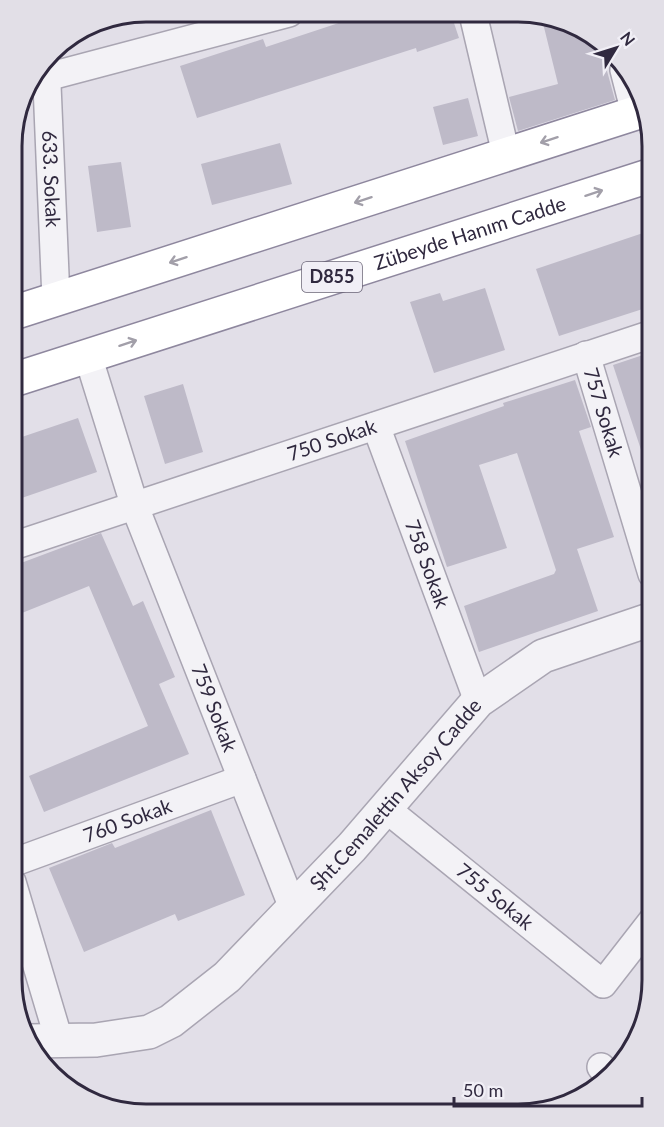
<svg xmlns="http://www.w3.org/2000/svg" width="664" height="1127" viewBox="0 0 664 1127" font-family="Lato,sans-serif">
	<rect width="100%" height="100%" fill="#e2dfe8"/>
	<path fill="#bebac8" d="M369,13L451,14L459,38L417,52L416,48L197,118L180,66L263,39L266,47Z
		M541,15L599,42L615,100L518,131L509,97L558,84Z
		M468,98L478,136L443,145L433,107Z
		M280,143L292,184L212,205L201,164Z
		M121,162L131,227L97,232L88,166Z
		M652,230V306L559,336L536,269Z
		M485,288L505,350L434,373L410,302L440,293L443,301Z
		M652,352V471H648L613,365Z
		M575,380L591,427L579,431L614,537L577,549L598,611L479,652L464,606L554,574L556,570L517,453L479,465L507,548L447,567L405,441L504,406L503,403Z
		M183,384L203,452L165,464L144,396Z
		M78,418L97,472L13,501V440Z
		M101,533L133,606L143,601L175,677L159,684L189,754L44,812L29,776L148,726L89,586L12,617L13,566Z
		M211,810L245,895L178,921L175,914L84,952L49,868L112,843L115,848Z"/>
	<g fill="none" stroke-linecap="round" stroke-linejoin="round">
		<g stroke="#a9a5b2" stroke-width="30">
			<g id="minor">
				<path d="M473,14L506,154"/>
				<path id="s1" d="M46,61L56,299"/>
				<path d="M624,70L635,113"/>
				<path d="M47,77L289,13"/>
				<path id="s2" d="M586,355L652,574"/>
				<path id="s3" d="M88,356L135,507L293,908"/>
				<path id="s4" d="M376,426L478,701"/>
				<path id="s5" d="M13,546L652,334"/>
				<path id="s6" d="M385,808L603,984L652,921"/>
				<path id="s7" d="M12,863L242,779"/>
				<path d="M12,882L59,1040"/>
				<path d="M601,1067L608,1075"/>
			</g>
		</g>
		<g stroke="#a9a5b2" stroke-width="36">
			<g id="tertiary">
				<path id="s8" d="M29,1041L96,1040L149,1032L171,1021L227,977L352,847L478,701L543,656L652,619"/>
			</g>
		</g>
		<g stroke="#8e879e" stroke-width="36">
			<g id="trunk">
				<path d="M13,313L645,110"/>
				<path id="s9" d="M13,380L652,175"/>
			</g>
		</g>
		<use href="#minor" stroke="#f3f2f6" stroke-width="27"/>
		<use href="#tertiary" stroke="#f3f2f6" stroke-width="33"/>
		<use href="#trunk" stroke="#fff" stroke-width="33"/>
	</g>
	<defs><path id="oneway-shaft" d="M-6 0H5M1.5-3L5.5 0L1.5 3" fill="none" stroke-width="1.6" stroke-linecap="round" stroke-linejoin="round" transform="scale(1.5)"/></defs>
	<g stroke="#a29fa9">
		<use href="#oneway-shaft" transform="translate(549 140) rotate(162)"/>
		<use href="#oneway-shaft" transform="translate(594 193) rotate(-18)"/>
		<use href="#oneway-shaft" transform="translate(363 200) rotate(162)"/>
		<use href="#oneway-shaft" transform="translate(178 260) rotate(162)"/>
		<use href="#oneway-shaft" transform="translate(128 343) rotate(-18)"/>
	</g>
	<g text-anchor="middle" stroke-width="6" stroke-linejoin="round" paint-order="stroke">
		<rect fill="#f1eff6" stroke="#6a6476" stroke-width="1.5" x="302" y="262" width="60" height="30" rx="4.5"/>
		<g font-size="18" font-weight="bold" fill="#30293f">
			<text x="332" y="283">D855</text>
		</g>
		<g font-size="20" fill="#30293f" stroke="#f1eff6">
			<text dy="7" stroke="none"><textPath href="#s1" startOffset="118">633. Sokak</textPath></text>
			<text dy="7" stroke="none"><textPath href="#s9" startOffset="480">Zübeyde Hanım Cadde</textPath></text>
			<text dy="7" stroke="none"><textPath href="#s2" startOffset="60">757 Sokak</textPath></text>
			<text dy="7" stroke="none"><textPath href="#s5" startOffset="336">750 Sokak</textPath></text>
			<text dy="7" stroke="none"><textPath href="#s4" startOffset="147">758 Sokak</textPath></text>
			<text dy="7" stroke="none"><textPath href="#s3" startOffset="374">759 Sokak</textPath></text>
			<text dy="7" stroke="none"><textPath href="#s8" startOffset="465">Şht.Cemalettin Aksoy Cadde</textPath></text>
			<text dy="7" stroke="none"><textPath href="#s7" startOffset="123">760 Sokak</textPath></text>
			<text dy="7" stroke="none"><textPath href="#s6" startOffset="141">755 Sokak</textPath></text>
		</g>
	</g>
	<path d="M0 0H664V1127H0ZM146 22H518A124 124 0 0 1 642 146V980A124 124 0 0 1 518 1104H146A124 124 0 0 1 22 980V146A124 124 0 0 1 146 22Z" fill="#e2dfe7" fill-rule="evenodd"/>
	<path fill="none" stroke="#30293f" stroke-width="3" d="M146 22H518A124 124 0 0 1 642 146V980A124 124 0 0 1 518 1104H146A124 124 0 0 1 22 980V146A124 124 0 0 1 146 22Z"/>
	<g transform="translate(616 48) rotate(52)" stroke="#f1eff6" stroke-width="4.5" paint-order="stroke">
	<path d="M0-4.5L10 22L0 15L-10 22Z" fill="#30293f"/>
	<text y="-9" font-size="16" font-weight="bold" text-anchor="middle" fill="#30293f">N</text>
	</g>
	<path d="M454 1097v9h188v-9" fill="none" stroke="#30293f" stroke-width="3"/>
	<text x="463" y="1097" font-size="18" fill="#30293f" stroke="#f1eff6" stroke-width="4.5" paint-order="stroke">50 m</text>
</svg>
